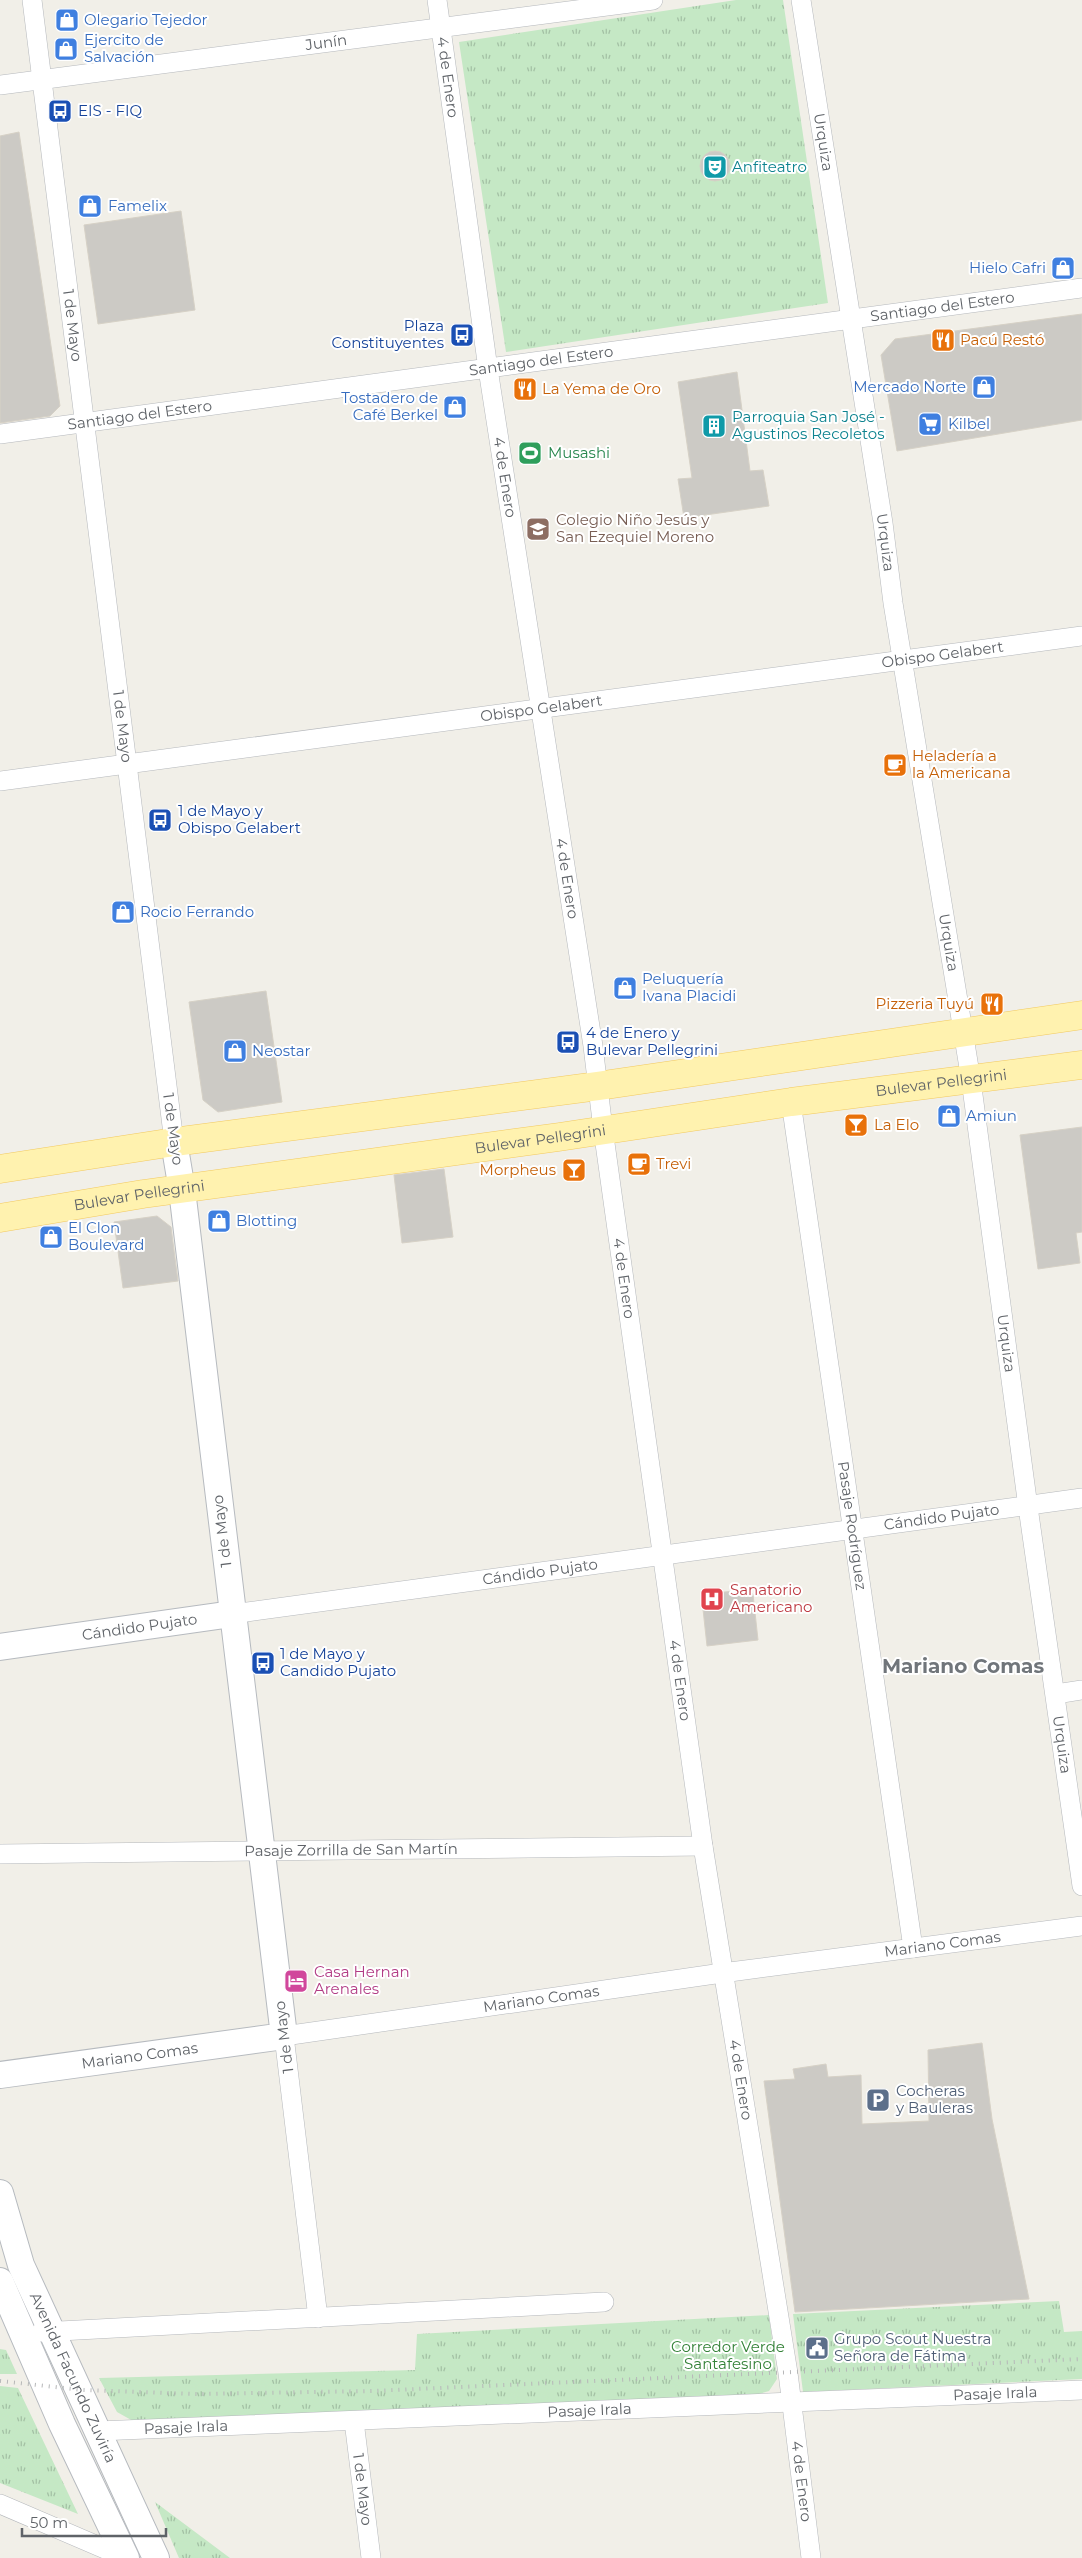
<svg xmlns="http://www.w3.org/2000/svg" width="1082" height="2558" viewBox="0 0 1082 2558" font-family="Montserrat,sans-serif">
	<defs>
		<pattern id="park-tufts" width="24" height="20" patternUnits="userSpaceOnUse" patternTransform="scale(1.25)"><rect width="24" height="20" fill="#c5e8c5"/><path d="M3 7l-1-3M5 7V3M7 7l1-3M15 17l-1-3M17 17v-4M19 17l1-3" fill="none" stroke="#a3c0a4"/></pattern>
	</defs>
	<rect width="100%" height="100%" fill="#f1efe8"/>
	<path fill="url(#park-tufts)" d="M736,0H783L828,303L506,352L459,42Z
		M1059,2301L1064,2332L1082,2331V2379L803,2392L793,2314Z
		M769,2315L777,2379L769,2391L759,2394L133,2421L117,2412L99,2378L415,2370L417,2334Z
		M0,2349L6,2350L17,2374H0Z
		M0,2386L18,2388L78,2514L0,2483Z
		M155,2502L230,2558H179Z"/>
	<path fill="#cccac5" stroke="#d6d1c6" d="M19,132L60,406L50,416L0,423V136Z
		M700 166a15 15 0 1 1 30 0a15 15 0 1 1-30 0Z
		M181,211L195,310L98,324L84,225Z
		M1082,314V420L897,451L881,355L895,339Z
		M737,372L750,471L763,470L769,506L684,518L678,479L692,478L678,382Z
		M266,991L282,1102L218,1112L203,1100L189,1002Z
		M1082,1127V1232L1076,1233L1080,1263L1038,1269L1020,1135Z
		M444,1169L453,1237L402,1243L394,1175Z
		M157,1216L171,1227L178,1281L123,1288L114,1222Z
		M747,1590L753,1594L758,1640L707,1646L702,1600L716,1599L713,1593Z
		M982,2043L992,2119L1029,2299L795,2312L764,2081L795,2079L793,2069L826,2064L828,2077L861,2075L862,2124L929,2121L928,2050Z"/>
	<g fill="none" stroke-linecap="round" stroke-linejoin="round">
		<g stroke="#b5b8bc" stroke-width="20">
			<g id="street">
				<path id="s1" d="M32,0L174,1142"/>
				<path id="s2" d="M437,0L488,369L593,1046L603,1129L703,1846L788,2373L811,2558"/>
				<path id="s3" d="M801,0L883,523L893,603L971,1080L1028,1507L1082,1886"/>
				<path id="s4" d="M0,85L653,0"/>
				<path id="s5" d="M0,434L1082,288"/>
				<path id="s6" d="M0,781L1082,636"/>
				<path id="s7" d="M791,1102L913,1948"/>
				<path id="s8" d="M232,1614L1082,1498"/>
				<path d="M1056,1694L1082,1690"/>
				<path id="s9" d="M0,1854L703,1846"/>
				<path id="s10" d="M318,2318L284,2036L722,1973L1082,1926"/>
				<path d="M41,2332L604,2302"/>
				<path id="s11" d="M354,2421L371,2558"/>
				<path id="s12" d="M98,2431L1082,2390"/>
				<path d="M0,2504L126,2558"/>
			</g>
		</g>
		<g stroke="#b6babf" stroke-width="28">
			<g id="secondary">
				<path id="s13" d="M0,1647L232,1614"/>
				<path id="s14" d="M0,2075L284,2036L182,1190L174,1142"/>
				<path id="s15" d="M0,2193L21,2265L156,2558"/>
				<path d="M0,2281L62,2424L126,2558"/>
			</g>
		</g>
		<g stroke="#f2c960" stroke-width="29">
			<g id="primary">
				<path d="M0,1169L174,1142L598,1086L1082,1015"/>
				<path id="s16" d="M0,1218L143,1194L559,1137L791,1102L1082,1065"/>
			</g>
		</g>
		<use href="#street" stroke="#fff" stroke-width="19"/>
		<use href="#secondary" stroke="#fff" stroke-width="26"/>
		<use href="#primary" stroke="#fff2af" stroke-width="28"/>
		<path stroke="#b6b7b8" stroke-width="4" stroke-dasharray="1 6" stroke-linecap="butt" d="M0,2381L83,2390L197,2394L372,2391L1082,2359"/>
	</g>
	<defs>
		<g id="shop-square" transform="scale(1.25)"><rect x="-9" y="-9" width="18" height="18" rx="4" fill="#3f7fe0" stroke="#fff"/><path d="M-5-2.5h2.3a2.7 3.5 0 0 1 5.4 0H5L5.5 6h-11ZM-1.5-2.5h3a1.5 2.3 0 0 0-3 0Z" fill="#fff"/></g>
		<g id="bus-square" transform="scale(1.25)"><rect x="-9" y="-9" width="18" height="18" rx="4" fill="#1a4fb4" stroke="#fff"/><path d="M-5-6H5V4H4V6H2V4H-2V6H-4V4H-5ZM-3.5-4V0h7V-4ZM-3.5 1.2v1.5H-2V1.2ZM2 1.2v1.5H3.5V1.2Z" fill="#fff"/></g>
		<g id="theatre-square" transform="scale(1.25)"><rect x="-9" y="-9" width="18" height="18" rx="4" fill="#0f9aa8" stroke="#fff"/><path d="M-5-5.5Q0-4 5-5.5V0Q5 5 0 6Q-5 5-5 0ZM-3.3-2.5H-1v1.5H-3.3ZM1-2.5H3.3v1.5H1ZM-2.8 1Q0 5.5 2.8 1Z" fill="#fff"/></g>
		<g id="restaurant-square" transform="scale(1.25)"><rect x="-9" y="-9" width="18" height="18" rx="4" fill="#e8710a" stroke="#fff"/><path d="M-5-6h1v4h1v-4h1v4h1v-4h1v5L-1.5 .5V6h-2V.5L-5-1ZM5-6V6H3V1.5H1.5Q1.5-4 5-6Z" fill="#fff"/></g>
		<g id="supermarket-square" transform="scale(1.25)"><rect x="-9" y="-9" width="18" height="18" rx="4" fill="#3f7fe0" stroke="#fff"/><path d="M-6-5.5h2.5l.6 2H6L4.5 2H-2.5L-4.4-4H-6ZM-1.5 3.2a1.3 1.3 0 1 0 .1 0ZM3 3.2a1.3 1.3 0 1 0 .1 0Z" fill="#fff"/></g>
		<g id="building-square" transform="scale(1.25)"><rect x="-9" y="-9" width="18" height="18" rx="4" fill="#0f9aa8" stroke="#fff"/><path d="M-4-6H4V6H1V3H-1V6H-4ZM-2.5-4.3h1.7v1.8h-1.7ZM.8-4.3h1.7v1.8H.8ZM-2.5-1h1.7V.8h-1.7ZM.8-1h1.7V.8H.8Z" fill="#fff"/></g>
		<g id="stadium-square" transform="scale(1.25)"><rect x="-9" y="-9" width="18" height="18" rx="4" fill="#2e9e5b" stroke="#fff"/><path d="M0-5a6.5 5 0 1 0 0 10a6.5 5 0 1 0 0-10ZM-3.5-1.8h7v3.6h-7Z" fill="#fff"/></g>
		<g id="school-square" transform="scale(1.25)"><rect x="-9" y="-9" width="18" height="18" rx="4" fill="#8d6e63" stroke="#fff"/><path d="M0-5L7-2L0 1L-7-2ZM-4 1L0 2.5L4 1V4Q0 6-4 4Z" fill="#fff"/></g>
		<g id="cafe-square" transform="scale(1.25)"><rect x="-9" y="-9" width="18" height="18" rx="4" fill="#e8710a" stroke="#fff"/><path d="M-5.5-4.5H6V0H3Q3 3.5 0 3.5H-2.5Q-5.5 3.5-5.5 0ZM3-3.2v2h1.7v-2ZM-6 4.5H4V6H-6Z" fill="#fff"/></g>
		<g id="bar-square" transform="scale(1.25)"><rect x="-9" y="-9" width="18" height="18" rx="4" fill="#e8710a" stroke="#fff"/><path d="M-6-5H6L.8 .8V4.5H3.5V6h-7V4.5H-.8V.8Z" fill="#fff"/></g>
		<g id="hospital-square" transform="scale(1.25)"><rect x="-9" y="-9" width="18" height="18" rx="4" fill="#e0444e" stroke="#fff"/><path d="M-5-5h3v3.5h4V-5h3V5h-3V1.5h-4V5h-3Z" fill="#fff"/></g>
		<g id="hotel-square" transform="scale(1.25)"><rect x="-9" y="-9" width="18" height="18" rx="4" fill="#d1479c" stroke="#fff"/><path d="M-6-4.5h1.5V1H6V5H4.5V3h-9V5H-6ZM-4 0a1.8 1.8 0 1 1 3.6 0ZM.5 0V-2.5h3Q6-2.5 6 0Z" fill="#fff"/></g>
		<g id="parking-square" transform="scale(1.25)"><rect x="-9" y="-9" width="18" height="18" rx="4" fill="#5c6f8a" stroke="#fff"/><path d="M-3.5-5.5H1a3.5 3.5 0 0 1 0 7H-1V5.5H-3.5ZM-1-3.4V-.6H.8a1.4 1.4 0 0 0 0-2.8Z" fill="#fff"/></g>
		<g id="civic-square" transform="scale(1.25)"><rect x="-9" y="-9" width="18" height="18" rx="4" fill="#5c6f8a" stroke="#fff"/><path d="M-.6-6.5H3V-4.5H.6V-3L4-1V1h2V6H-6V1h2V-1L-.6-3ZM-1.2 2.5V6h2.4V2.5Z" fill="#fff"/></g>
	</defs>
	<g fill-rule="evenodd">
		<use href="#shop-square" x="67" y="20"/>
		<use href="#shop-square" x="66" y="49"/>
		<use href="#bus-square" x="60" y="111"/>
		<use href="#theatre-square" x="715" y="167"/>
		<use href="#shop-square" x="90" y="206"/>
		<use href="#shop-square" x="1063" y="268"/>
		<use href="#bus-square" x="462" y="335"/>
		<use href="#restaurant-square" x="943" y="340"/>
		<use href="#shop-square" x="984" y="387"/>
		<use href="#restaurant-square" x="525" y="389"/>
		<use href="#shop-square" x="455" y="407"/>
		<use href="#supermarket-square" x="930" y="424"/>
		<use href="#building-square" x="714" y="426"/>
		<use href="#stadium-square" x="530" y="453"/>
		<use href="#school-square" x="538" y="529"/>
		<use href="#cafe-square" x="895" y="765"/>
		<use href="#bus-square" x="160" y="820"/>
		<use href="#shop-square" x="123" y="912"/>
		<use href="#shop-square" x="625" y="988"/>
		<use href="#restaurant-square" x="992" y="1004"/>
		<use href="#bus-square" x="568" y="1042"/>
		<use href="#shop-square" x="235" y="1051"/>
		<use href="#shop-square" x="949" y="1116"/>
		<use href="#bar-square" x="856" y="1125"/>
		<use href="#cafe-square" x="639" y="1164"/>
		<use href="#bar-square" x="574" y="1170"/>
		<use href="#shop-square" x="219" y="1221"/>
		<use href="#shop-square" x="51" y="1237"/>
		<use href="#hospital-square" x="712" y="1599"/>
		<use href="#bus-square" x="263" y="1663"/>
		<use href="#hotel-square" x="296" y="1981"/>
		<use href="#parking-square" x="878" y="2100"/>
		<use href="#civic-square" x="817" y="2348"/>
	</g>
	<g text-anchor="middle" stroke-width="4" stroke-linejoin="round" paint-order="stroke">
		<g font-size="15" fill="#366cbe" stroke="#fff" text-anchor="start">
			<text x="84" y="25">Olegario Tejedor</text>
			<text x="84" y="45">Ejercito de<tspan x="84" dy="17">Salvación</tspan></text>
			<text x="108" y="211">Famelix</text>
			<text x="1046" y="273" text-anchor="end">Hielo Cafri</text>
			<text x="966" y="392" text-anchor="end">Mercado Norte</text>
			<text x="438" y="403" text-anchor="end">Tostadero de<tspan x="438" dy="17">Café Berkel</tspan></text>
			<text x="948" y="429">Kilbel</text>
			<text x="140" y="917">Rocio Ferrando</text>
			<text x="642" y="984">Peluquería<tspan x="642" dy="17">Ivana Placidi</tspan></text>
			<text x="252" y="1056">Neostar</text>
			<text x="966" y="1121">Amiun</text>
			<text x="236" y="1226">Blotting</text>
			<text x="68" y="1233">El Clon<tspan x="68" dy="17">Boulevard</tspan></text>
		</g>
		<g font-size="15" fill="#5f6368" stroke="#fff">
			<text dy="5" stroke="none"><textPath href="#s4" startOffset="329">Junín</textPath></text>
			<text dy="5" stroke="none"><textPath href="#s2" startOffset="78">4 de Enero</textPath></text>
			<text dy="5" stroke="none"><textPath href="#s3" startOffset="144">Urquiza</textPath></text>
			<text dy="5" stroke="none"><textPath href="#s5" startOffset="951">Santiago del Estero</textPath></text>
			<text dy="5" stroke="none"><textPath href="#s1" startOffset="328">1 de Mayo</textPath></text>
			<text dy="5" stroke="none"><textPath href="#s5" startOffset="546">Santiago del Estero</textPath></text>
			<text dy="5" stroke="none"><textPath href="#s5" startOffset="141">Santiago del Estero</textPath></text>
			<text dy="5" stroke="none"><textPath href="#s2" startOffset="482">4 de Enero</textPath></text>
			<text dy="5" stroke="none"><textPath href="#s3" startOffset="549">Urquiza</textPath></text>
			<text dy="5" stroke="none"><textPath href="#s6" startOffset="951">Obispo Gelabert</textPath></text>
			<text dy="5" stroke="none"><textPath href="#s6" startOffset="546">Obispo Gelabert</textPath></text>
			<text dy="5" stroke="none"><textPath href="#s1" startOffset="732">1 de Mayo</textPath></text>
			<text dy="5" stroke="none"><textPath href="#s2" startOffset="888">4 de Enero</textPath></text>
			<text dy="5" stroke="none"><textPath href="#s3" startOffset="954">Urquiza</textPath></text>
			<text dy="5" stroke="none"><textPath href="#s16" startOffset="951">Bulevar Pellegrini</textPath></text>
			<text transform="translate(173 1129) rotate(82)" y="5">1 de Mayo</text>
			<text dy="5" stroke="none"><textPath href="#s16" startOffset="546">Bulevar Pellegrini</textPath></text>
			<text dy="5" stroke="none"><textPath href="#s16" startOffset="141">Bulevar Pellegrini</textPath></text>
			<text dy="5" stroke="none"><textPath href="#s2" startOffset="1292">4 de Enero</textPath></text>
			<text dy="5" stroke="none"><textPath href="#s3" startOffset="1359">Urquiza</textPath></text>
			<text dy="5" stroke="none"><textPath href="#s8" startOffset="716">Cándido Pujato</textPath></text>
			<text dy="5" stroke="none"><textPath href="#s7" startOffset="428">Pasaje Rodríguez</textPath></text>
			<text transform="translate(222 1531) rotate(-97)" y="5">1 de Mayo</text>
			<text dy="5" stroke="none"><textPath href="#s8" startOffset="311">Cándido Pujato</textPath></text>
			<text dy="5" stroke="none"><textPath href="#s13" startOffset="141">Cándido Pujato</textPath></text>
			<text dy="5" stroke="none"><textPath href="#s2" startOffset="1698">4 de Enero</textPath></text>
			<text dy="5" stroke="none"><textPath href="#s3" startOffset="1764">Urquiza</textPath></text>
			<text dy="5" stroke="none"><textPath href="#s9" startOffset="351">Pasaje Zorrilla de San Martín</textPath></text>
			<text dy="5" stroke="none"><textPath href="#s10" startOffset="949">Mariano Comas</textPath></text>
			<text dy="5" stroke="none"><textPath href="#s10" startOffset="544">Mariano Comas</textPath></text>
			<text transform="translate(284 2037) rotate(-97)" y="5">1 de Mayo</text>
			<text dy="5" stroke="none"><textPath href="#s14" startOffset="141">Mariano Comas</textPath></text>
			<text dy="5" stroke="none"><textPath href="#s2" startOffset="2102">4 de Enero</textPath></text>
			<text dy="5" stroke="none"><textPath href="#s15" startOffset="199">Avenida Facundo Zuviría</textPath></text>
			<text dy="5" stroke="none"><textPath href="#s12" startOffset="898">Pasaje Irala</textPath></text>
			<text dy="5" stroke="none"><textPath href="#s12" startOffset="492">Pasaje Irala</textPath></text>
			<text dy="5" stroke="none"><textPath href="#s12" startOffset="88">Pasaje Irala</textPath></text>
			<text dy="5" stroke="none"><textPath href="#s2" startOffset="2508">4 de Enero</textPath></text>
			<text dy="5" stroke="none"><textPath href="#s11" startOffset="69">1 de Mayo</textPath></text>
		</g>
		<g font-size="15" fill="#164399" stroke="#fff" text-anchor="start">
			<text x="78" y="116">EIS - FIQ</text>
			<text x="444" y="331" text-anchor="end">Plaza<tspan x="444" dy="17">Constituyentes</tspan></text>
			<text x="178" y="816">1 de Mayo y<tspan x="178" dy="17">Obispo Gelabert</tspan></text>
			<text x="586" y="1038">4 de Enero y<tspan x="586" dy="17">Bulevar Pellegrini</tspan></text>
			<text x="280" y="1659">1 de Mayo y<tspan x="280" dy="17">Candido Pujato</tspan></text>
		</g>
		<g font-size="15" fill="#0d838f" stroke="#fff" text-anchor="start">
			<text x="732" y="172">Anfiteatro</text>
			<text x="732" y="422">Parroquia San José -<tspan x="732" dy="17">Agustinos Recoletos</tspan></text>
		</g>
		<g font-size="15" fill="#c56008" stroke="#fff" text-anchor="start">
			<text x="960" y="345">Pacú Restó</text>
			<text x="542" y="394">La Yema de Oro</text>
			<text x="912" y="761">Heladería a<tspan x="912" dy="17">la Americana</tspan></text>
			<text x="974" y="1009" text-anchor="end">Pizzeria Tuyú</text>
			<text x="874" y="1130">La Elo</text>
			<text x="656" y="1169">Trevi</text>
			<text x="556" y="1175" text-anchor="end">Morpheus</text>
		</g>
		<g font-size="15" fill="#27864d" stroke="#fff" text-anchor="start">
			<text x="548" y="458">Musashi</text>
		</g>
		<g font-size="15" fill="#785e54" stroke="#fff" text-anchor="start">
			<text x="556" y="525">Colegio Niño Jesús y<tspan x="556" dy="17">San Ezequiel Moreno</tspan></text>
		</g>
		<g font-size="15" fill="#be3a42" stroke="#fff" text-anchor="start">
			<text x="730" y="1595">Sanatorio<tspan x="730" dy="17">Americano</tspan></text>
		</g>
		<g font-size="15" fill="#b23c85" stroke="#fff" text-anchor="start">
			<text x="314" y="1977">Casa Hernan<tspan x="314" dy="17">Arenales</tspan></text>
		</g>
		<g font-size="15" fill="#4e5e75" stroke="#fff" text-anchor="start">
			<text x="896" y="2096">Cocheras<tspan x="896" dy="17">y Bauleras</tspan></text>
			<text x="834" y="2344">Grupo Scout Nuestra<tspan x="834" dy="17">Señora de Fátima</tspan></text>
		</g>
		<g font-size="15" fill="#348238" stroke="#fff">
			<text x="728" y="2352">Corredor Verde<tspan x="728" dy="17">Santafesino</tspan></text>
		</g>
		<g font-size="20" font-weight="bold" fill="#70757a" stroke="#fff">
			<text x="963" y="1673">Mariano Comas</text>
		</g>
	</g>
	<path d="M22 2528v8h144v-8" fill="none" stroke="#5f6368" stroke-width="2.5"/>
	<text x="30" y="2528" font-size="15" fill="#5f6368" stroke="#ffffff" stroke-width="4" paint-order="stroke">50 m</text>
</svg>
